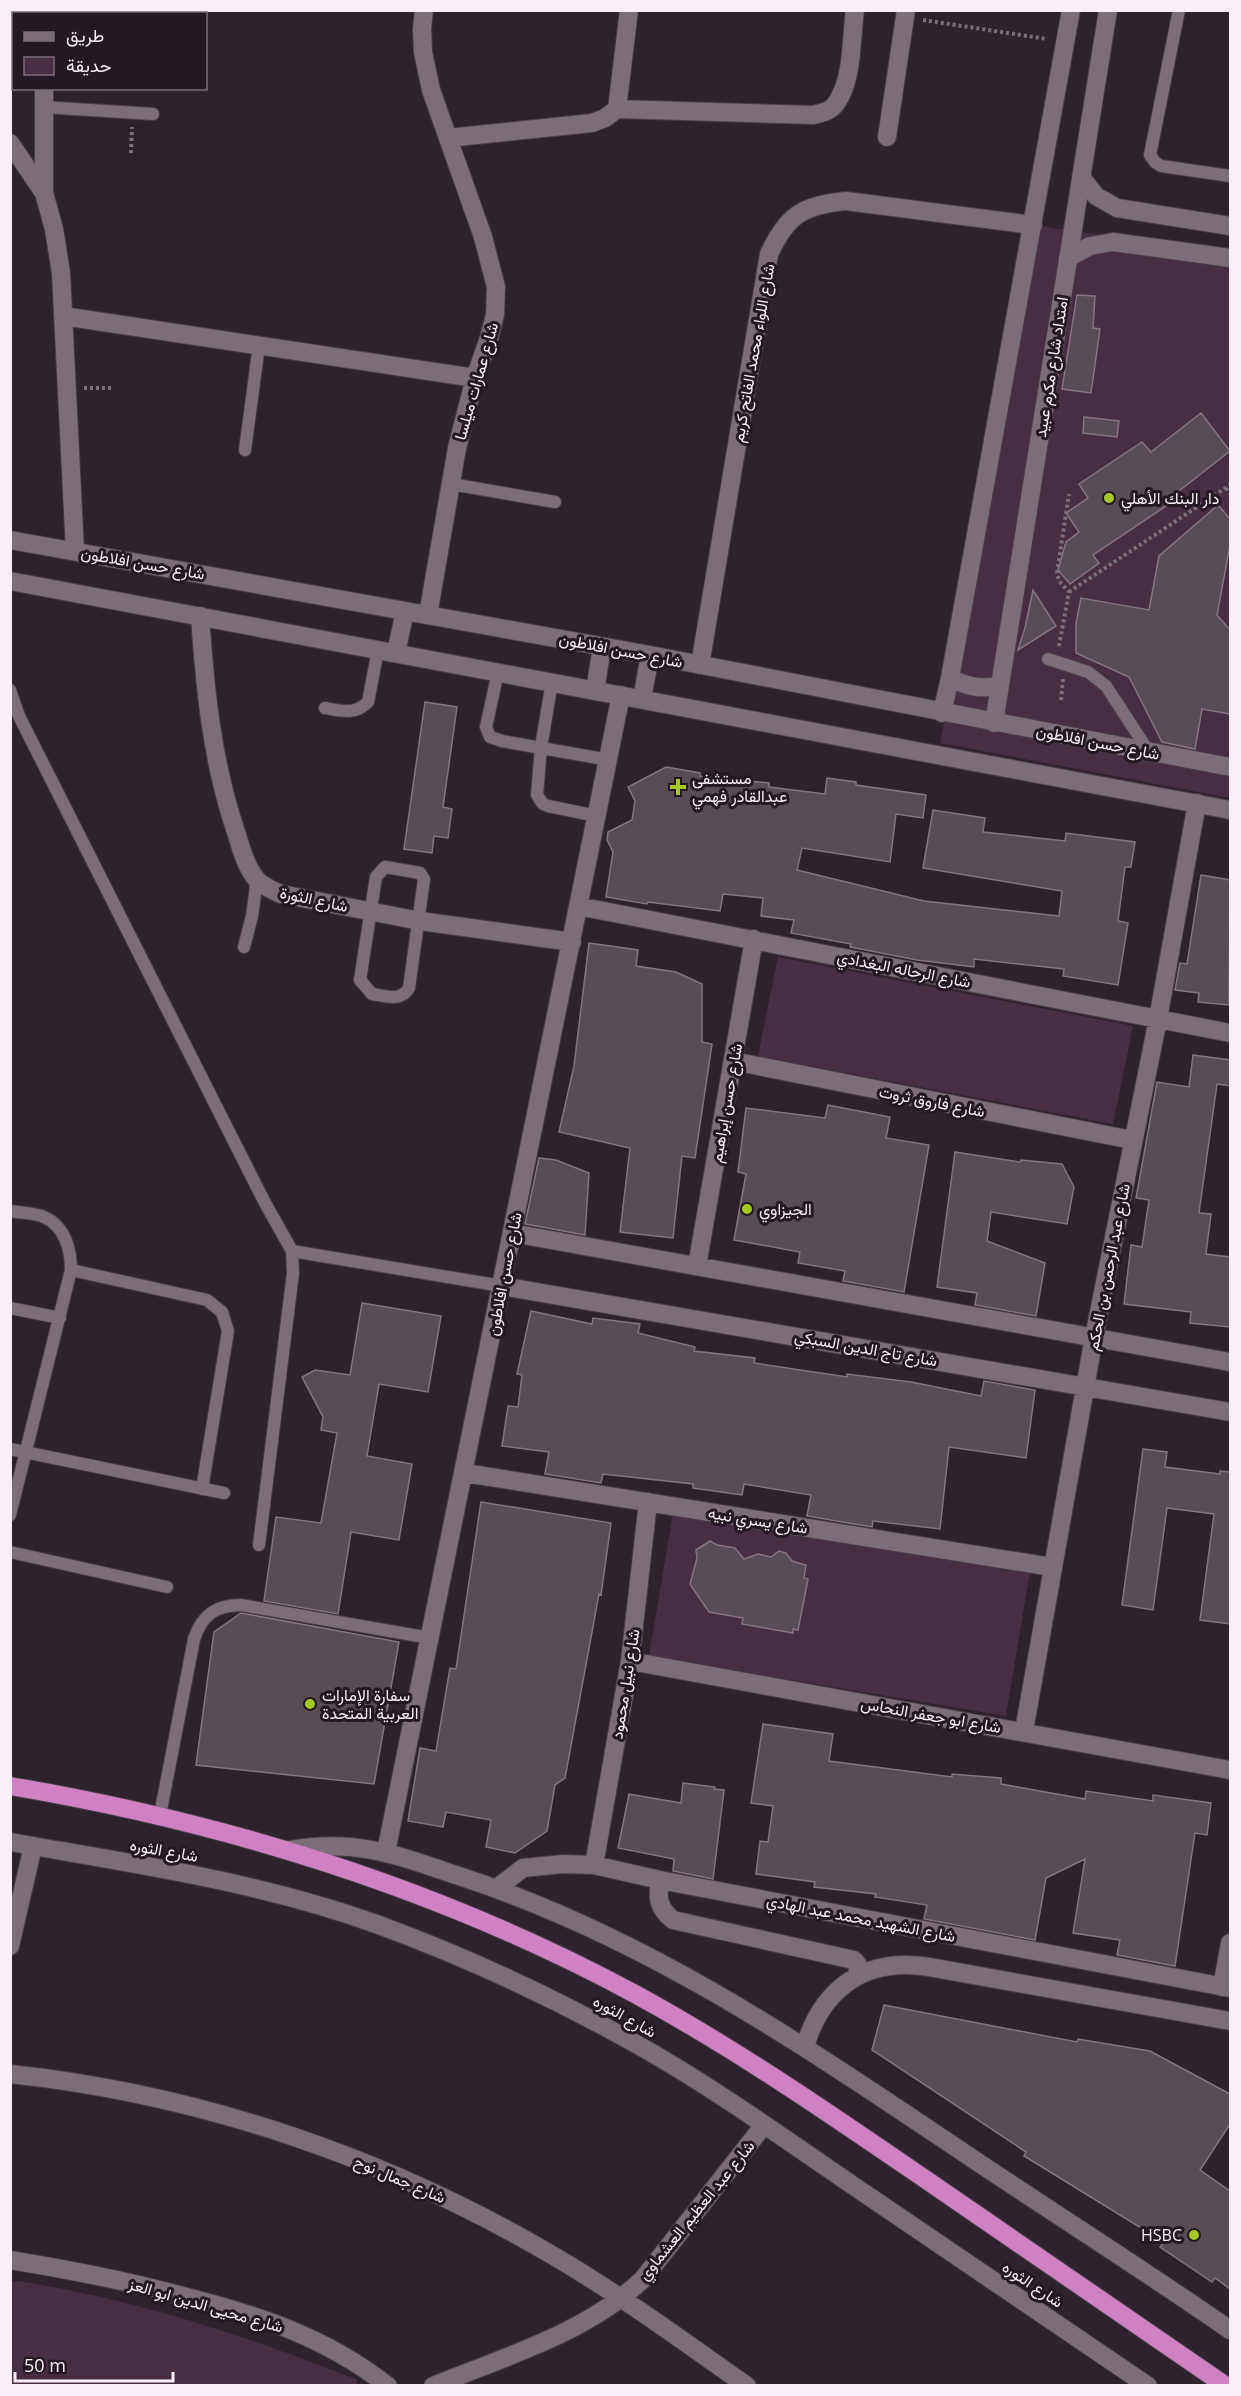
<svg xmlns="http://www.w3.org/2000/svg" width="1241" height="2396" viewBox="0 0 1241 2396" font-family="'Open Sans',Vazirmatn,sans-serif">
	<rect width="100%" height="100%" fill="#2e232c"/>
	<path fill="#472e43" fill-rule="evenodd" d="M1040,226L1230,254V798L940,743Z
		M778,957L1133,1026L1113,1124L758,1056Z
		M673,1513L1030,1572L1006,1716L649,1656ZM717,1545L735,1548L744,1559L758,1554L771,1557L779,1551L786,1553L792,1561L806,1564L804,1578L808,1579L798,1630L793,1629L792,1633L743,1624V1618L706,1611L707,1600H701L690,1584L697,1558L696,1550Z
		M18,2281C138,2300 243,2335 356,2379L358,2385H11V2282Z"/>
	<path fill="#584c56" stroke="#847681" stroke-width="1.5" d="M1077,295L1095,296L1093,328L1100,329L1091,393L1062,389Z
		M1201,413L1230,451L1170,498L1172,502L1093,555L1099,563L1070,584L1058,570L1066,542L1079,532L1066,513L1088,498L1079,484L1142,442L1151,452Z
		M1084,417L1119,421L1117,437L1083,433Z
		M1218,505L1230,519V545L1217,615L1230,630V714L1202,709L1195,749L1162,742L1129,677L1076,653V623L1081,598L1149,610L1159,556Z
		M1033,590L1056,626L1018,650L1025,628Z
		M425,702L457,707L443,807L452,809L448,838L434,836L432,853L404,849Z
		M666,767L700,773V776L769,783V787L825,794L827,778L856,782V785L926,795L923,818L896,814L890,862L802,848L797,870L924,901L1059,916L1062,891L923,868L933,810L985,818L983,832L1065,841L1066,833L1135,842L1131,867H1125L1118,921L1128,923L1118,985L1063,976L1064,969L974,959V967L917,960L850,947L851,944L791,933L794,920L761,916L763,898L723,894L720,911L648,902L647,904L606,897L613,852L607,840L608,832L632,820L635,801L628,787Z
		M1201,875L1230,880L1229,1005L1198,1002L1199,993L1175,990L1180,963L1187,964Z
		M589,943L638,950L636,966L676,972L702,984V1042L712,1044L695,1158L682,1156L673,1238L620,1232L630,1148L559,1132L574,1066Z
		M1193,1055L1230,1060V1086L1217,1084L1199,1213L1211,1214L1206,1254L1230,1257V1327L1190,1323L1191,1312L1124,1304L1131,1245L1142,1247L1149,1200L1136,1198L1157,1082L1189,1087Z
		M828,1105L890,1117L886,1138L929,1145L904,1292L843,1281L845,1271L798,1263L800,1252L734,1240L746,1174L738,1172L746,1108L825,1118Z
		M955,1152L1020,1162L1021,1160L1062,1164L1074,1187L1067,1224L991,1212L987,1241L1045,1263L1036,1316L975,1305L977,1293L937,1287Z
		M539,1158L556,1160L589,1173L585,1235L525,1224Z
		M362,1303L441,1316L428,1392L379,1384L367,1456L412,1464L399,1540L351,1532L338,1614L264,1601L276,1517L321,1523L337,1433L321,1430L323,1417L302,1377L315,1370L350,1375Z
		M531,1311L592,1324L593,1318L640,1324L638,1333L695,1347L694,1351L755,1358L754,1363L847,1377V1374L911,1382L981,1396L984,1381L1035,1390L1026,1458L949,1447L940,1529L873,1521L872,1527L807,1516L811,1495L744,1484L742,1495L693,1488V1484L603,1474L601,1483L545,1474L549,1452L502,1446L508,1406L518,1407L522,1375L517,1374Z
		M1143,1449L1167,1452L1165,1467L1220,1474V1471L1230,1472V1624L1200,1620L1214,1514L1167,1508L1153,1610L1122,1605Z
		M481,1502L611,1523L601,1595L599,1594L565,1778L555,1785L547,1831L515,1853L486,1847L491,1820L446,1812L443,1827L408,1821L420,1748L436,1751L450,1668L456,1669Z
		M710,1541L717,1545L735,1548L744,1559L758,1554L771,1557L779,1551L786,1553L792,1561L806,1565L804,1578L808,1579L798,1630L793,1629V1633L742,1624L743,1618L709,1612L690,1584L697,1558L696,1550Z
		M241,1613L399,1642L374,1784L196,1765L214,1632Z
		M763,1724L833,1734L829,1761L952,1777V1774L1001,1778V1784L1085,1799L1086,1791L1153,1801V1795L1211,1803L1207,1835L1195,1833L1175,1966L1117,1955L1120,1940L1073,1933L1085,1859L1046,1878L1035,1940L924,1919L927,1905L875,1897L876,1894L814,1887L815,1882L756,1874L760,1841L768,1842L773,1806L751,1803Z
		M683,1783L715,1787L714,1789L724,1790L713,1879L673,1871L674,1859L618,1848L629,1794L681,1803Z
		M884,2005L1077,2042L1078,2039L1150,2051L1230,2094V2124L1200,2170L1230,2191V2289L1215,2278L1212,2282L1160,2247L1164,2242L1024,2156L1026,2152L872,2050Z"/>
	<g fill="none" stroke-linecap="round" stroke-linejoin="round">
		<g stroke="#483e46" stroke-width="14">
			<path id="lane" d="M1179,10L1150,155L1155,162L1161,166L1230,176
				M43,107L153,114
				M245,450L259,345
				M451,484L555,502
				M1048,659L1088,672L1106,686L1149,752
				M498,672L486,727L490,737L502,741L609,760
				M552,682L541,747L537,795L543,804L548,806L597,816
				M10,690L19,716L264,1201L292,1251L293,1273L259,1545
				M325,708C342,711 355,715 368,702L378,650
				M385,867L420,873L424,879L409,988C401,1002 385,996 372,994L360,980L376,877Z
				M244,947L252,916L257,879
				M10,1211C21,1213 35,1213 44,1217C65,1226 71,1250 71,1270L10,1515
				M292,1251L502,1286
				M71,1270L207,1300L222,1312L228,1331L202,1489
				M10,1308L60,1318
				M10,1449L224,1493
				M10,1552L167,1587
				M160,1815L194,1639C202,1615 216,1605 241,1605L430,1638"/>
		</g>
		<g stroke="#483e46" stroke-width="20">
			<path id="street" d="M424,10L422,29L423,52L431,90L483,237L496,287L495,315L489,338L475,378L457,448L428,615
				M48,14V10
				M617,109L813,115C822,113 832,111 837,102C853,78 851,39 855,10
				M887,137L906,10
				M448,138L592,123L605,118L617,109L629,10
				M10,143L44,193L54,229L61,273L75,551
				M1081,177L1096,196L1117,208L1230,226
				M44,193V88
				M1068,258L1090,246L1113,242L1230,258
				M63,316L475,378
				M200,616C205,689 212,760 235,829C241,847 245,866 257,880C264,887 272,890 281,894L420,921L572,942
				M700,665L769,254C787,215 803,205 846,201L1033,225
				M578,906L1230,1033
				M733,1061L1132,1140
				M512,1233L1230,1362
				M697,1266L754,939
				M502,1286L1230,1412
				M465,1473L1052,1567
				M630,1661L1230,1770
				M1024,1731L1094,1337L1158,1019L1197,803
				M386,1852L621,695
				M594,1865L630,1661L648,1502
				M660,1880C657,1898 658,1908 673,1920L854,1960L858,1965L857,1976
				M497,1888L523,1868L563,1864L594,1865L660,1880L1230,1988
				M10,1946L33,1846
				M1222,1987L1230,1943
				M805,2046C823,1987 866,1957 929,1967L1230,2021
				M10,2074C200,2094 387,2158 552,2255C619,2294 683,2341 747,2386
				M10,2260C65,2269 118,2279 171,2293C251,2313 322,2334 388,2386
				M433,2386C504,2357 587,2333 643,2279L764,2125"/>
		</g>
		<g stroke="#483e46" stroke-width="20">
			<path id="secondary" d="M10,540L650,655L1230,767
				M10,581L1230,810
				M396,653L405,611
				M950,678C968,687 980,689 999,686
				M595,691L602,647
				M642,699L650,655
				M942,713L950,678L1071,10
				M994,723L1108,10
				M10,1842C134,1864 261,1882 379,1925C474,1960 565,2003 652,2053C726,2096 796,2147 867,2195C960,2258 1054,2322 1148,2386
				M289,1850C358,1838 399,1856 462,1877C654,1940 813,2052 979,2163C1063,2219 1148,2273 1230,2330"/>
		</g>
		<g stroke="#483e46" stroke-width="20">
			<path id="highway" d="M10,1786C228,1823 440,1889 635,1994C736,2049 830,2114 925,2179C1026,2248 1126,2317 1226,2386"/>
		</g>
		<path stroke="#7b7179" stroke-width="4" stroke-dasharray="3 3" stroke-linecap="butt" d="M923,20L1047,39
			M131,153L132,127
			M84,388H114
			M1226,488L1230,494
			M1069,592L1230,485
			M1059,646L1069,592L1059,581L1057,573L1069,494
			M1061,700L1063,679"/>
		<use href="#lane" stroke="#7c6e79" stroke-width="12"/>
		<use href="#street" stroke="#7c6e79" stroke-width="18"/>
		<use href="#secondary" stroke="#7c6e79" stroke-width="18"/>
		<use href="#highway" stroke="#cf82c3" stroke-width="18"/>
	</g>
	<g fill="#a4c825" stroke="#241922" stroke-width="2">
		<circle cx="1109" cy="498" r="6"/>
		<path d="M675 778h6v6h6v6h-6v6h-6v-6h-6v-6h6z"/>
		<circle cx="747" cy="1209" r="6"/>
		<circle cx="310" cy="1704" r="6"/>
		<circle cx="1194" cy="2235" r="6"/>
	</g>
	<g text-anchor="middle" stroke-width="6" stroke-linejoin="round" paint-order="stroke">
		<g font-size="16" fill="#f8f0f6" stroke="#241922">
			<text transform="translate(753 353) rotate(-80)" y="6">شارع اللواء محمد الفاتح كريم</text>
			<text transform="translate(1051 367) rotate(-81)" y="6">امتداد شارع مكرم عبيد</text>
			<text transform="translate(476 381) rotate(-74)" y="6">شارع عمارات ميلسا</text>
			<text transform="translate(143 563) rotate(10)" y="6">شارع حسن افلاطون</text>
			<text transform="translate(621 650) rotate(11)" y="6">شارع حسن افلاطون</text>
			<text transform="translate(1098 742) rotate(11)" y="6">شارع حسن افلاطون</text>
			<text transform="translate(314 899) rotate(12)" y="6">شارع الثورة</text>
			<text transform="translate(904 969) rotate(11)" y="6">شارع الرحاله البغدادي</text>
			<text transform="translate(932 1101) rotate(11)" y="6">شارع فاروق ثروت</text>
			<text transform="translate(726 1103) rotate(-80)" y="6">شارع حسن إبراهيم</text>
			<text transform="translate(1108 1267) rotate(-79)" y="6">شارع عبد الرحمن بن الحكم</text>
			<text transform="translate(504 1274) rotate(-79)" y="6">شارع حسن افلاطون</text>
			<text transform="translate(866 1348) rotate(10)" y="6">شارع تاج الدين السبكي</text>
			<text transform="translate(758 1520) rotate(9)" y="6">شارع يسري نبيه</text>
			<text transform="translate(625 1684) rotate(-81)" y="6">شارع نبيل محمود</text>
			<text transform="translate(931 1715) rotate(10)" y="6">شارع ابو جعفر النحاس</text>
			<text transform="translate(164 1850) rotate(10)" y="6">شارع الثوره</text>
			<text transform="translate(861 1918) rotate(11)" y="6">شارع الشهيد محمد عبد الهادي</text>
			<text transform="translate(625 2016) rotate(29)" y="6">شارع الثوره</text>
			<text transform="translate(400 2179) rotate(23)" y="6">شارع جمال نوح</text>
			<text transform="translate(696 2210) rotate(-51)" y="6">شارع عبد العظيم العشماوي</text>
			<text transform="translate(1033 2284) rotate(34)" y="6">شارع الثوره</text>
			<text transform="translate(206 2305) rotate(16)" y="6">شارع محيى الدين ابو العز</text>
		</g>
		<g font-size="16" fill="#f8f0f6" stroke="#241922" text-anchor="start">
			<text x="1121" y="504">دار البنك الأهلي</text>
			<text x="692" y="784">مستشفى<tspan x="692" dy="18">عبدالقادر فهمي</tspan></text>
			<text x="759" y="1215">الجيزاوي</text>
			<text x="322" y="1701">سفارة الإمارات<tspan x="322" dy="18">العربية المتحدة</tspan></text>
			<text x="1182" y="2241" text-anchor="end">HSBC</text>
		</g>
	</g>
	<rect width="1241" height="2396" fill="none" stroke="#f8f0f6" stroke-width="24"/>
	<rect x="12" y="12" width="195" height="78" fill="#241922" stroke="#796f77" stroke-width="1.5"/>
	<rect x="24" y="32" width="30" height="9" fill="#7c6e79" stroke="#796f77" stroke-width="1.5"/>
	<text x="66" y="42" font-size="18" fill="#f8f0f6">طريق</text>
	<rect x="24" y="57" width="30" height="18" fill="#472e43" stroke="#796f77" stroke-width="1.5"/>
	<text x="66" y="72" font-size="18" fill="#f8f0f6">حديقة</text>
	<path d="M15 2372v9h158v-9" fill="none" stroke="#f8f0f6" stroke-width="3"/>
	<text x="24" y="2372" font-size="18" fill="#f8f0f6" stroke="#241922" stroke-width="4.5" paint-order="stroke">50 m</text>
</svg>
